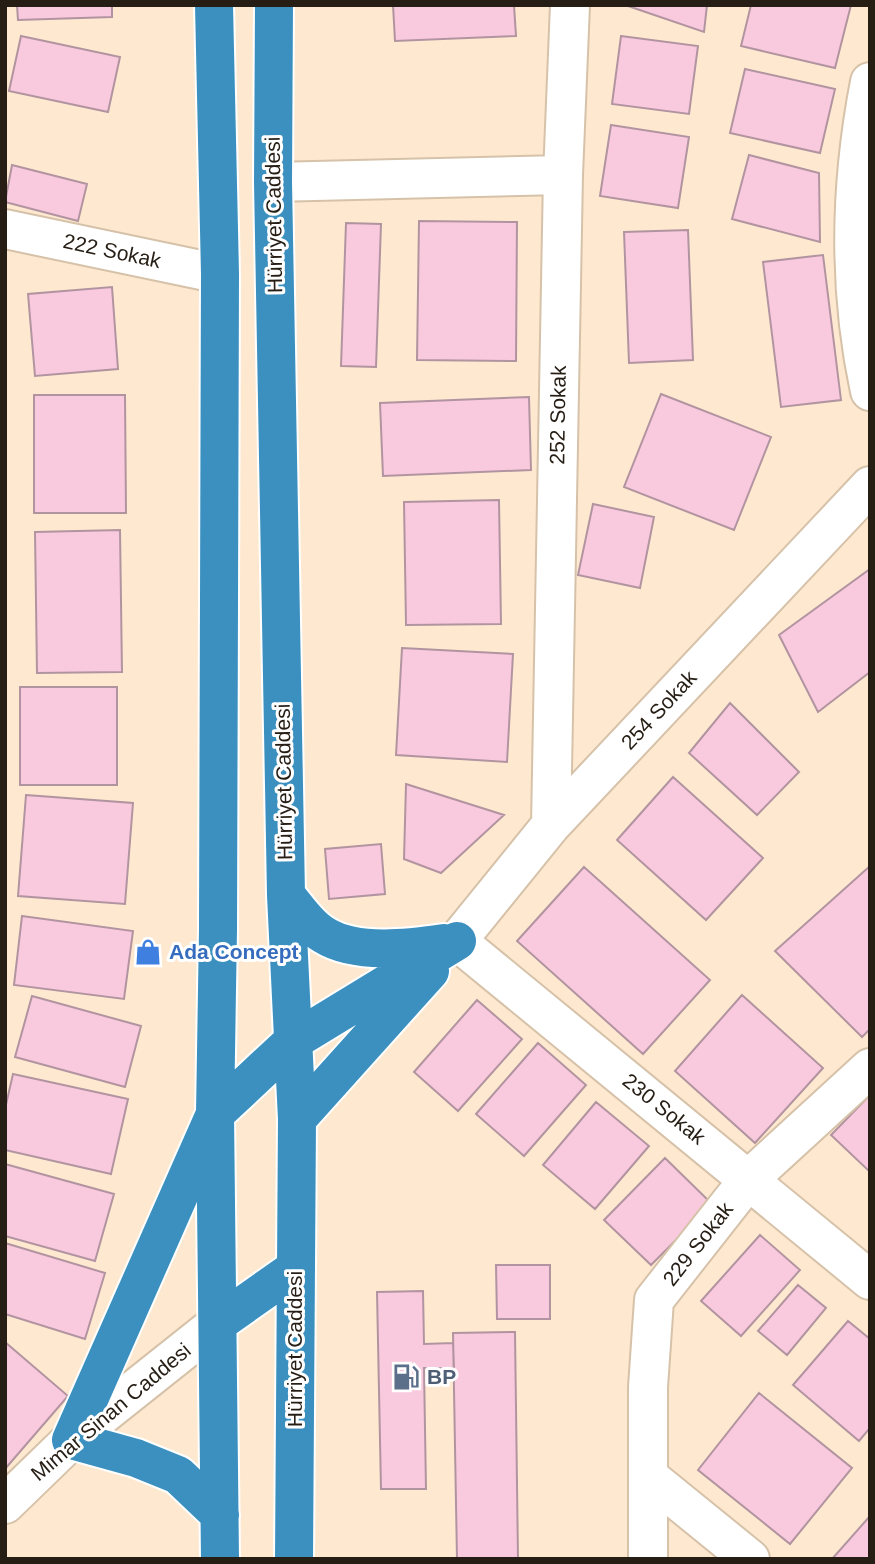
<svg xmlns="http://www.w3.org/2000/svg" width="875" height="1564" viewBox="0 0 875 1564" font-family="Helvetica,sans-serif">
	<rect width="100%" height="100%" fill="#fee9d0"/>
	<path fill="#f9c9dd" stroke="#b294a0" stroke-width="2" d="M17,5H112V17L18,20Z
		M393,5H514L516,36L395,41Z
		M625,5H707L704,32Z
		M751,5H851L835,68L741,46Z
		M21,36L120,57L108,112L9,91Z
		M621,36L698,46L689,114L612,104Z
		M745,69L835,89L820,153L730,133Z
		M611,125L689,137L678,208L600,196Z
		M749,155L819,173L820,242L732,219Z
		M12,165L87,184L78,221L5,202Z
		M419,221L517,222L516,361L417,360Z
		M346,223L381,224L376,367L341,366Z
		M688,230L693,360L629,363L624,232Z
		M823,255L841,400L781,407L763,262Z
		M112,287L118,369L35,376L28,294Z
		M661,394L771,437L734,530L624,487Z
		M34,395H125L126,513H34Z
		M529,397L531,470L383,476L380,403Z
		M499,500L501,624L406,625L404,502Z
		M593,504L654,517L640,588L578,575Z
		M120,530L122,672L37,673L35,532Z
		M870,569V672L818,712L779,635Z
		M402,648L513,654L507,762L396,755Z
		M20,687H117V785H20Z
		M730,703L799,772L757,815L689,753Z
		M673,777L763,858L706,920L617,840Z
		M406,784L504,815L441,873L404,859Z
		M26,795L133,803L125,904L18,896Z
		M381,844L385,894L329,899L325,849Z
		M870,866V1029L862,1037L775,951Z
		M584,867L710,980L643,1054L517,941Z
		M22,916L133,931L124,999L14,985Z
		M742,995L823,1068L755,1143L675,1071Z
		M32,996L141,1026L125,1087L15,1057Z
		M477,1000L522,1039L458,1111L414,1072Z
		M538,1043L586,1085L524,1156L476,1114Z
		M13,1074L128,1099L111,1174L5,1150V1109Z
		M870,1095V1172L831,1135Z
		M596,1102L649,1146L595,1209L543,1165Z
		M665,1158L712,1204L651,1265L604,1220Z
		M5,1164L114,1194L95,1261L5,1236Z
		M760,1235L800,1270L741,1336L701,1301Z
		M5,1243L105,1273L85,1339L5,1314Z
		M496,1265H550V1319H497Z
		M798,1285L826,1308L787,1355L758,1331Z
		M423,1291L424,1344L453,1343L454,1368H424L426,1489H381L377,1292Z
		M848,1321L870,1339V1428L859,1441L793,1385Z
		M515,1332L518,1559H457L453,1333Z
		M5,1342L68,1396L5,1469Z
		M759,1393L852,1468L790,1544L698,1470Z
		M870,1516V1559H832Z"/>
	<g fill="none" stroke-linecap="round" stroke-linejoin="round">
		<g stroke="#d6c2a9" stroke-width="42">
			<path id="minor" d="M870,82C850,185 848,289 870,391
				M273,182L563,175
				M5,229L220,274
				M870,486L551,825L457,941L870,1280
				M551,825L563,175L570,5
				M649,1477L750,1559
				M5,1504L71,1440L218,1323
				M648,1559V1387L654,1300L749,1179L870,1068"/>
		</g>
		<g stroke="#fff" stroke-width="42">
			<path id="highway" d="M214,5L220,274L218,929L215,1114L220,1559
				M274,5L273,182L286,895L297,1119L294,1559
				M286,895C298,909 308,926 324,935C356,955 410,948 444,943
				M297,1119L430,971
				M218,1323L296,1268
				M220,1515L178,1475L136,1458L71,1440L215,1114L293,1041L457,941"/>
		</g>
		<use href="#minor" stroke="#fff" stroke-width="38"/>
		<use href="#highway" stroke="#3c90bf" stroke-width="38"/>
	</g>
	<defs>
		<g id="shop-bare" transform="scale(2.1)"><path d="M-5-2.5h2.3a2.7 3.5 0 0 1 5.4 0H5L5.5 6h-11ZM-1.5-2.5h3a1.5 2.3 0 0 0-3 0Z" fill="#3f7fe0" stroke="#fff" stroke-width="2.5" paint-order="stroke"/></g>
		<g id="fuel-bare" transform="scale(2.1)"><path d="M-5.5-6h7V0h2V4h1.3V-2.5L3-4.5l.8-.8L6-3V5H2.5V1h-1V6h-7ZM-4.2-4.7v3.2H.2V-4.7Z" fill="#5c6f8a" stroke="#fff" stroke-width="2.5" paint-order="stroke"/></g>
	</defs>
	<g fill-rule="evenodd">
		<use href="#shop-bare" x="148" y="952"/>
		<use href="#fuel-bare" x="406" y="1377"/>
	</g>
	<g text-anchor="middle" stroke-width="6" stroke-linejoin="round" paint-order="stroke">
		<g font-size="21" fill="#261e15" stroke="#fff">
			<text transform="translate(274 215) rotate(-91)" y="7">Hürriyet Caddesi</text>
			<text transform="translate(112 251) rotate(12)" y="7">222 Sokak</text>
			<text transform="translate(558 415) rotate(-89)" y="7">252 Sokak</text>
			<text transform="translate(659 710) rotate(-47)" y="7">254 Sokak</text>
			<text transform="translate(284 782) rotate(-91)" y="7">Hürriyet Caddesi</text>
			<text transform="translate(664 1109) rotate(39)" y="7">230 Sokak</text>
			<text transform="translate(698 1244) rotate(-52)" y="7">229 Sokak</text>
			<text transform="translate(295 1349) rotate(-90)" y="7">Hürriyet Caddesi</text>
			<text transform="translate(111 1412) rotate(-40)" y="7">Mimar Sinan Caddesi</text>
		</g>
		<g font-size="21" font-weight="bold" fill="#366cbe" stroke="#fff" text-anchor="start">
			<text x="169" y="959">Ada Concept</text>
		</g>
		<g font-size="21" font-weight="bold" fill="#4e5e75" stroke="#fff" text-anchor="start">
			<text x="427" y="1384">BP</text>
		</g>
	</g>
	<rect width="875" height="1564" fill="none" stroke="#261e15" stroke-width="14"/>
</svg>
